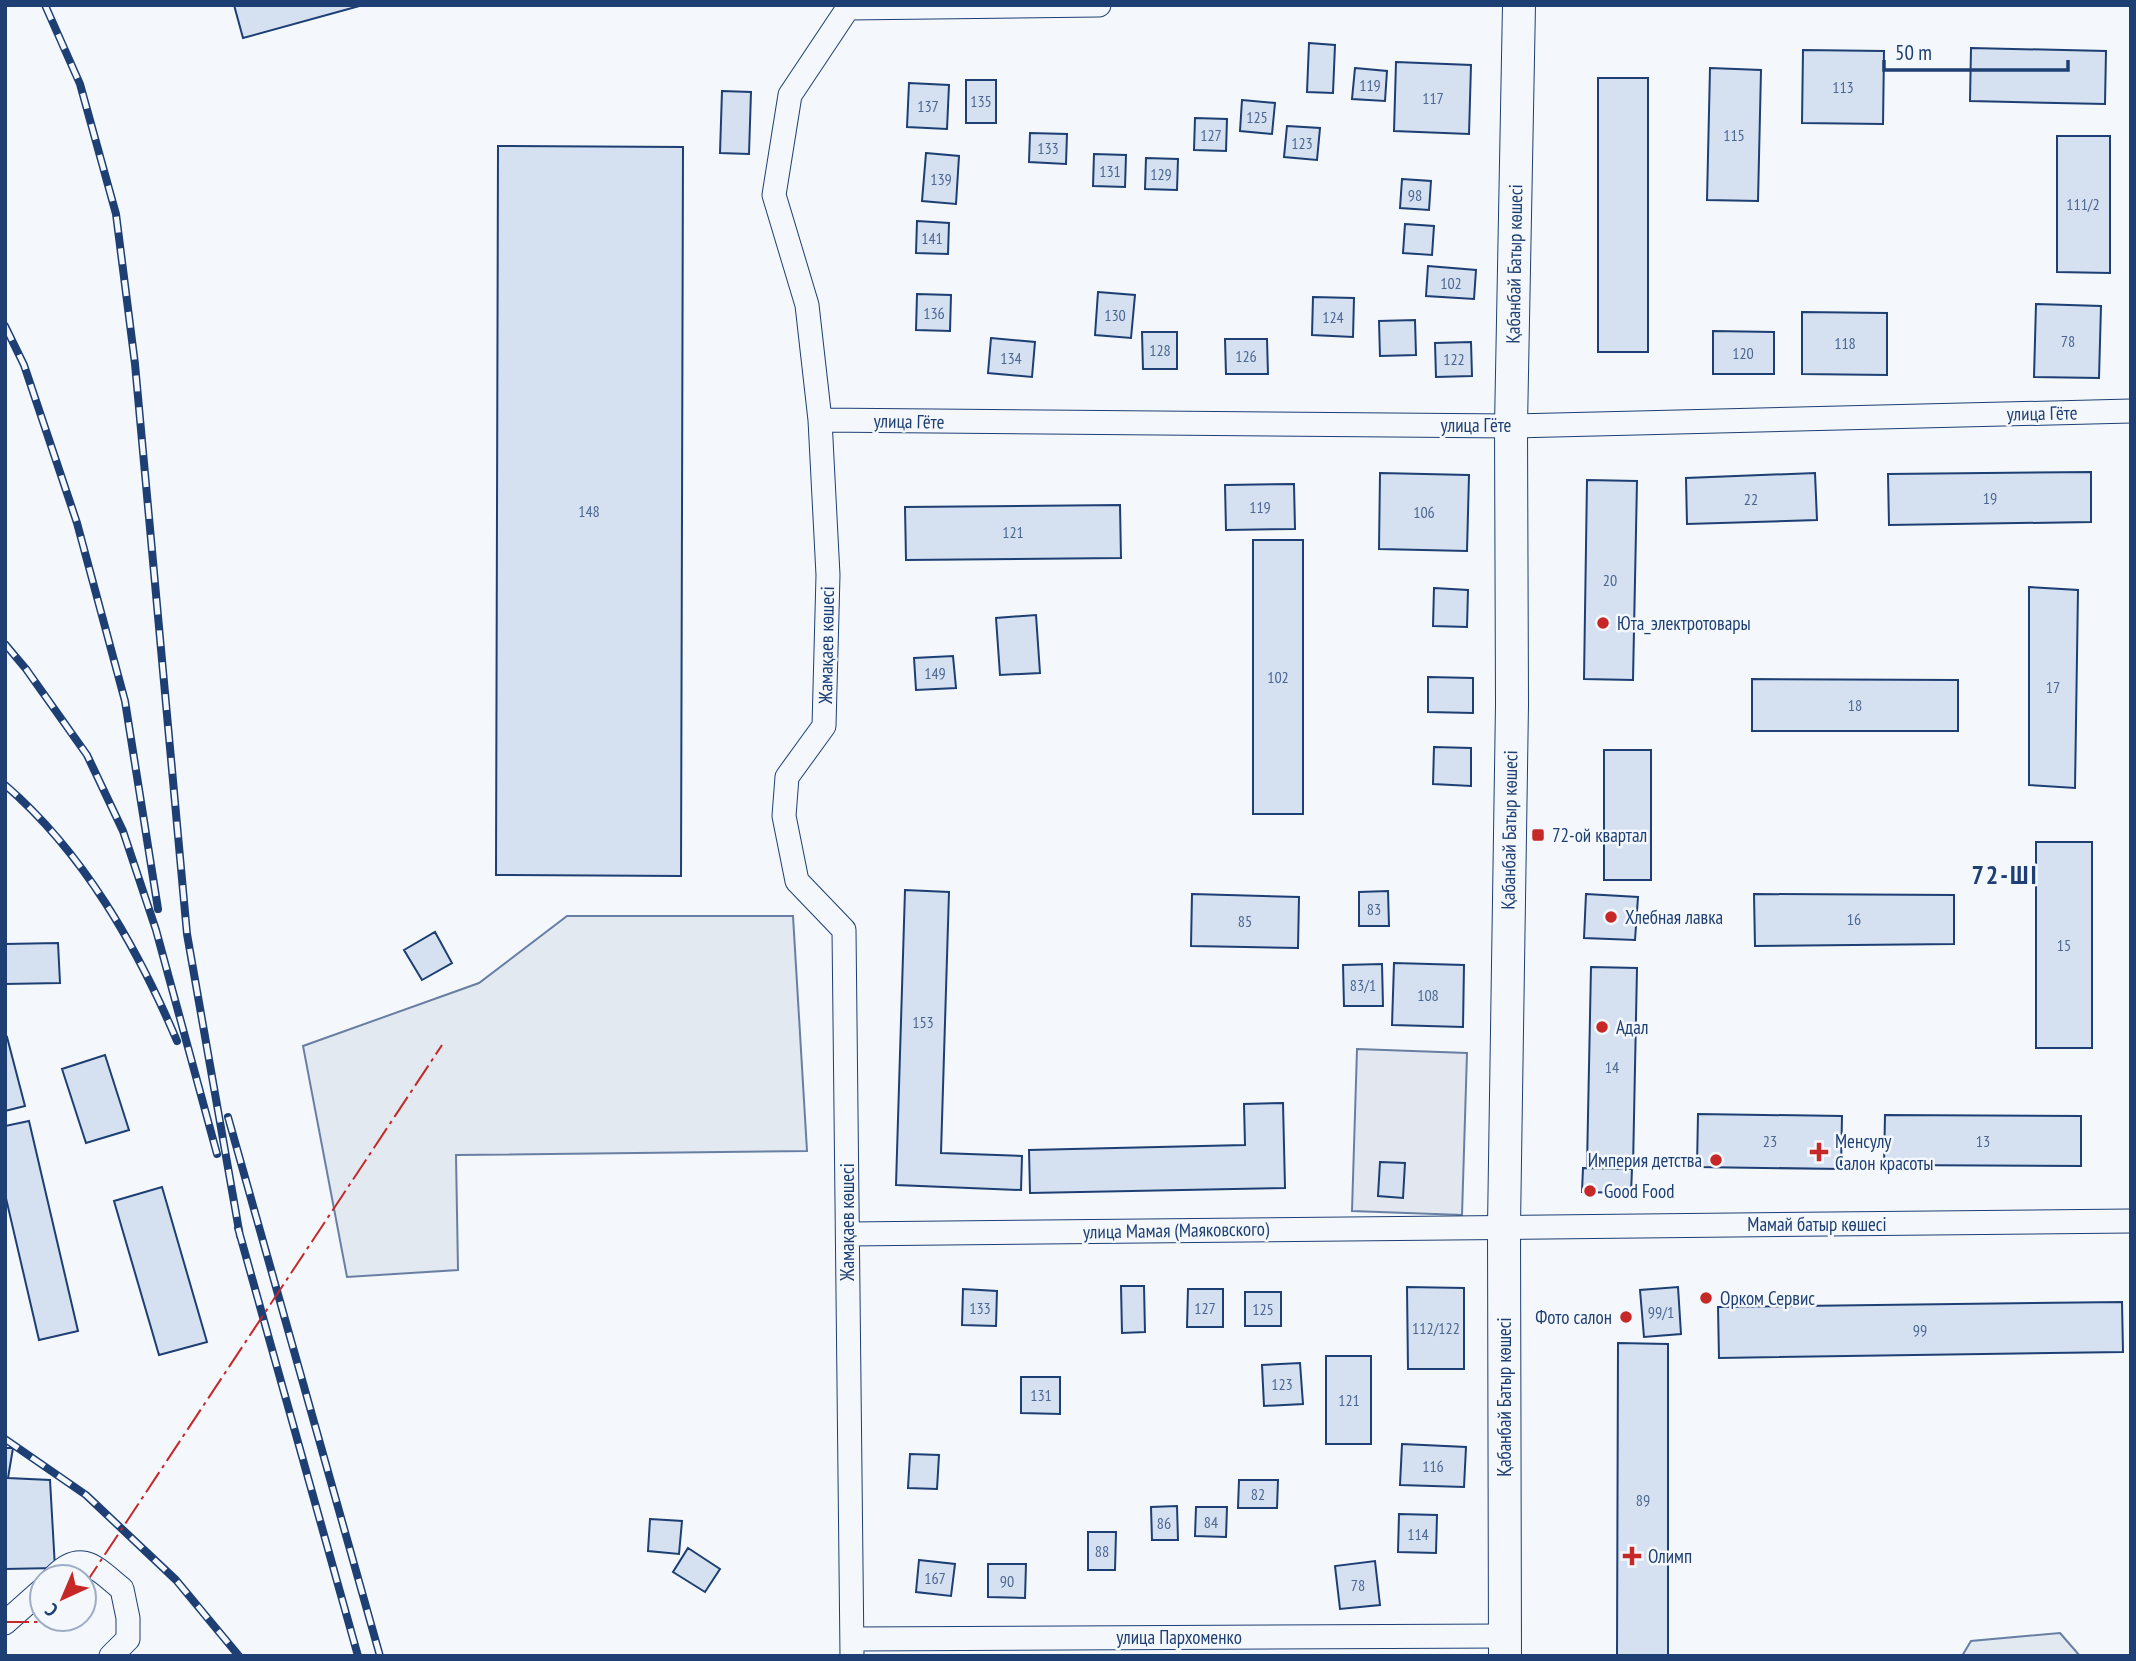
<svg xmlns="http://www.w3.org/2000/svg" width="2136" height="1661" viewBox="0 0 2136 1661" font-family="'PT Sans Narrow',sans-serif">
	<rect width="100%" height="100%" fill="#f4f7fb"/>
	<path fill="#e3e9f0" stroke="#687fa3" stroke-width="2" d="M567,916H793L807,1151L456,1155L458,1270L347,1277L303,1046L479,983Z
		M2060,1633L2080,1656H1962L1971,1641Z"/>
	<path fill="#e3e8f0" stroke="#687fa3" stroke-width="2" d="M1357,1049L1467,1053L1462,1215L1352,1211Z"/>
	<path fill="#d5e0f0" stroke="#1d3f73" stroke-width="2" d="M234,5H363L243,38Z
		M1309,43L1335,45L1333,93L1307,92Z
		M1971,48L2106,51L2105,104L1970,101Z
		M1803,50L1884,51L1883,124L1802,123Z
		M1396,62L1471,65L1469,134L1394,131Z
		M1355,68L1387,71L1385,101L1352,99Z
		M1710,68L1761,70L1758,201L1707,200Z
		M1598,78H1648V352H1598Z
		M966,80H996V123H966Z
		M909,83L949,85L947,129L907,127Z
		M722,91L751,92L749,154L720,153Z
		M1242,100L1275,103L1272,134L1240,131Z
		M1195,118L1227,119L1226,151L1194,150Z
		M1287,126L1320,128L1317,160L1284,157Z
		M1030,133L1067,134L1066,164L1029,162Z
		M2057,136H2110V273L2057,272Z
		M498,146L683,147L681,876L496,875Z
		M926,153L959,156L956,204L922,201Z
		M1094,154L1126,155L1125,187L1093,186Z
		M1146,158L1178,159L1177,190L1145,189Z
		M1402,179L1431,181L1429,210L1400,208Z
		M917,221L949,223L948,254L916,253Z
		M1405,224L1434,226L1432,255L1403,253Z
		M1428,266L1476,270L1474,299L1426,296Z
		M1098,292L1135,295L1131,338L1095,335Z
		M917,294L951,295L950,331L916,330Z
		M1313,297L1354,298L1353,337L1312,335Z
		M2036,304L2101,306L2099,378L2034,377Z
		M1802,312L1887,313V375L1802,374Z
		M1415,320L1416,355L1380,356L1379,321Z
		M1713,331L1774,332V374H1713Z
		M1142,332H1177V369H1143Z
		M991,338L1035,342L1032,377L988,373Z
		M1225,339H1267L1268,374H1226Z
		M1471,342L1472,376L1436,377L1435,343Z
		M2091,472V522L1889,525L1888,474Z
		M1380,473L1469,475L1467,551L1379,549Z
		M1815,473L1817,520L1687,524L1686,478Z
		M1587,480L1637,481L1633,680L1584,679Z
		M1294,484L1295,529L1226,530L1225,485Z
		M1120,505L1121,558L906,560L905,507Z
		M1253,540H1303V814H1253Z
		M2029,587L2078,590L2075,788L2029,785Z
		M1434,588L1468,590L1467,627L1433,626Z
		M1036,615L1040,673L1000,675L996,618Z
		M953,656L956,688L916,690L914,658Z
		M1428,677L1473,678V713L1428,712Z
		M1752,679L1958,680V731H1752Z
		M1434,747L1471,748V786L1433,784Z
		M1604,750H1651V880H1604Z
		M2036,842H2092V1048H2036Z
		M905,890L949,892L941,1153L1022,1156L1021,1190L896,1185Z
		M1388,891L1389,926H1359V892Z
		M1192,894L1299,897L1298,948L1191,946Z
		M1586,894L1638,897L1635,940L1584,938Z
		M1754,894L1954,895V944L1755,946Z
		M435,932L452,963L422,980L404,950Z
		M58,943L60,983L5,984V944Z
		M1394,963L1464,965L1463,1027L1392,1025Z
		M1382,964L1383,1006H1344L1343,965Z
		M1591,967L1637,968L1633,1167L1587,1166Z
		M7,1037L25,1106L5,1111V1038Z
		M105,1055L129,1130L86,1143L62,1069Z
		M1283,1103L1285,1188L1030,1193L1029,1150L1245,1145L1244,1104Z
		M1698,1114L1842,1116L1841,1169L1697,1167Z
		M1885,1115L2081,1116V1166L1884,1165Z
		M29,1121L78,1331L39,1340L5,1194V1126Z
		M1380,1162L1405,1163L1403,1198L1378,1196Z
		M1583,1168L1632,1169L1631,1193L1582,1192Z
		M162,1187L207,1342L159,1355L114,1201Z
		M1121,1286H1144L1145,1332L1122,1333Z
		M1407,1287L1464,1288V1369H1408Z
		M1678,1287L1681,1334L1644,1337L1640,1290Z
		M963,1289L997,1291L996,1326L962,1325Z
		M1188,1289H1223V1327H1187Z
		M1245,1292H1281V1326H1245Z
		M2122,1302L2123,1352L1719,1358L1718,1307Z
		M1618,1343L1668,1344V1656H1617Z
		M1326,1356H1371V1444H1326Z
		M1300,1363L1303,1404L1264,1406L1262,1365Z
		M1021,1377H1060V1414L1021,1413Z
		M1402,1444L1466,1447L1464,1487L1400,1485Z
		M5,1448H13L8,1478L50,1480L55,1568L5,1569Z
		M910,1454L939,1455L937,1489L908,1488Z
		M1239,1480H1278L1277,1508H1238Z
		M1177,1506L1178,1540H1152L1151,1507Z
		M1196,1507H1227L1226,1537L1195,1536Z
		M1399,1514L1437,1515L1436,1553L1398,1552Z
		M650,1519L682,1521L679,1554L648,1551Z
		M1088,1532H1116L1115,1570H1088Z
		M688,1548L720,1569L705,1592L673,1572Z
		M919,1560L955,1564L951,1596L916,1592Z
		M1375,1561L1380,1605L1340,1609L1335,1566Z
		M988,1564H1026L1025,1598L988,1597Z"/>
	<g fill="none" stroke-linecap="round" stroke-linejoin="round">
		<g stroke="#1d3f73" stroke-width="25">
			<path id="street" d="M850,5L790,95L774,195L807,305L820,420L828,575L824,726L787,777L784,816L797,881L844,930L852,1656
				M849,8L1099,5
				M820,420L1511,426L2131,411
				M849,1234L2131,1221
				M54,1577C82,1548 97,1569 122,1589L128,1618V1639L111,1656
				M5,1623L42,1590
				M852,1639L1505,1636"/>
		</g>
		<g stroke="#1d3f73" stroke-width="34">
			<path id="secondary" d="M1505,1656L1504,1226L1512,704L1511,426L1519,5"/>
		</g>
		<use href="#street" stroke="#f4f7fb" stroke-width="23"/>
		<use href="#secondary" stroke="#f4f7fb" stroke-width="32"/>
		<g stroke="#1d3f73" stroke-width="8">
			<path id="rail" d="M45,5L80,84L116,214L135,364L187,934L240,1236
				M5,326L24,365L77,523L125,701L158,909
				M5,644L26,669L87,755L123,831L156,930L217,1154
				M5,785C84,853 137,947 177,1041
				M228,1117L380,1656
				M238,1228L358,1656
				M5,1439L86,1495L176,1580L239,1656"/>
		</g>
		<use href="#rail" stroke="#f4f7fb" stroke-width="5" stroke-dasharray="16" stroke-linecap="butt"/>
		<path stroke="#c62828" stroke-width="2" stroke-dasharray="24 5 3.5 5" stroke-linecap="butt" d="M84,1586L442,1045
			M5,1622H60L62,1619"/>
	</g>
	<g fill="#c62828" stroke="#f4f7fb" stroke-width="2.5">
		<circle cx="1603" cy="623" r="7"/>
		<rect x="1531" y="828" width="14" height="14" rx="3.5"/>
		<circle cx="1611" cy="917" r="7"/>
		<circle cx="1602" cy="1027" r="7"/>
		<path d="M1815.5 1141.5h7v7h7v7h-7v7h-7v-7h-7v-7h7z"/>
		<circle cx="1716" cy="1160" r="7"/>
		<circle cx="1590" cy="1191" r="7"/>
		<circle cx="1706" cy="1298" r="7"/>
		<circle cx="1626" cy="1317" r="7"/>
		<path d="M1628.5 1545.5h7v7h7v7h-7v7h-7v-7h-7v-7h7z"/>
	</g>
	<g text-anchor="middle" stroke-width="5" stroke-linejoin="round" paint-order="stroke">
		<g font-size="16" fill="#4b6792">
			<text x="1370" y="91">119</text>
			<text x="1843" y="93">113</text>
			<text x="1433" y="104">117</text>
			<text x="981" y="107">135</text>
			<text x="928" y="112">137</text>
			<text x="1257" y="123">125</text>
			<text x="1211" y="141">127</text>
			<text x="1734" y="141">115</text>
			<text x="1302" y="149">123</text>
			<text x="1048" y="154">133</text>
			<text x="1110" y="177">131</text>
			<text x="1161" y="180">129</text>
			<text x="941" y="185">139</text>
			<text x="1415" y="201">98</text>
			<text x="2083" y="210">111/2</text>
			<text x="932" y="244">141</text>
			<text x="1451" y="289">102</text>
			<text x="934" y="319">136</text>
			<text x="1115" y="321">130</text>
			<text x="1333" y="323">124</text>
			<text x="2068" y="347">78</text>
			<text x="1845" y="349">118</text>
			<text x="1160" y="356">128</text>
			<text x="1743" y="359">120</text>
			<text x="1246" y="362">126</text>
			<text x="1011" y="364">134</text>
			<text x="1454" y="365">122</text>
			<text x="1990" y="504">19</text>
			<text x="1751" y="505">22</text>
			<text x="1260" y="513">119</text>
			<text x="589" y="517">148</text>
			<text x="1424" y="518">106</text>
			<text x="1013" y="538">121</text>
			<text x="1610" y="586">20</text>
			<text x="935" y="679">149</text>
			<text x="1278" y="683">102</text>
			<text x="2053" y="693">17</text>
			<text x="1855" y="711">18</text>
			<text x="1374" y="915">83</text>
			<text x="1854" y="925">16</text>
			<text x="1245" y="927">85</text>
			<text x="2064" y="951">15</text>
			<text x="1363" y="991">83/1</text>
			<text x="1428" y="1001">108</text>
			<text x="923" y="1028">153</text>
			<text x="1612" y="1073">14</text>
			<text x="1770" y="1147">23</text>
			<text x="1983" y="1147">13</text>
			<text x="980" y="1314">133</text>
			<text x="1205" y="1314">127</text>
			<text x="1263" y="1315">125</text>
			<text x="1661" y="1318">99/1</text>
			<text x="1436" y="1334">112/122</text>
			<text x="1920" y="1336">99</text>
			<text x="1282" y="1390">123</text>
			<text x="1041" y="1401">131</text>
			<text x="1349" y="1406">121</text>
			<text x="1433" y="1472">116</text>
			<text x="1258" y="1500">82</text>
			<text x="1643" y="1506">89</text>
			<text x="1211" y="1528">84</text>
			<text x="1164" y="1529">86</text>
			<text x="1418" y="1540">114</text>
			<text x="1102" y="1557">88</text>
			<text x="935" y="1584">167</text>
			<text x="1007" y="1587">90</text>
			<text x="1358" y="1591">78</text>
		</g>
		<g font-size="19" fill="#1d3f73" stroke="#f4f7fb">
			<text transform="translate(1514 264) rotate(-89)" y="7">Қабанбай Батыр көшесі</text>
			<text transform="translate(2042 413) rotate(-1)" y="7">улица Гёте</text>
			<text transform="translate(909 421) rotate(1)" y="7">улица Гёте</text>
			<text x="1476" y="432">улица Гёте</text>
			<text transform="translate(826 645) rotate(-89)" y="7">Жамақаев көшесі</text>
			<text transform="translate(1509 830) rotate(-89)" y="7">Қабанбай Батыр көшесі</text>
			<text transform="translate(847 1222) rotate(-90)" y="7">Жамақаев көшесі</text>
			<text x="1817" y="1231">Мамай батыр көшесі</text>
			<text transform="translate(1176 1230) rotate(-1)" y="7">улица Мамая (Маяковского)</text>
			<text transform="translate(1504 1397) rotate(-90)" y="7">Қабанбай Батыр көшесі</text>
			<text x="1179" y="1644">улица Пархоменко</text>
		</g>
		<g font-size="19" fill="#1d3f73" stroke="#f4f7fb" text-anchor="start">
			<text x="1617" y="630">Юта_электротовары</text>
			<text x="1552" y="842">72-ой квартал</text>
			<text x="1625" y="924">Хлебная лавка</text>
			<text x="1616" y="1034">Адал</text>
			<text x="1835" y="1148">Менсулу<tspan x="1835" dy="22">Салон красоты</tspan></text>
			<text x="1702" y="1167" text-anchor="end">Империя детства</text>
			<text x="1604" y="1198">Good Food</text>
			<text x="1720" y="1305">Орком Сервис</text>
			<text x="1612" y="1324" text-anchor="end">Фото салон</text>
			<text x="1648" y="1563">Олимп</text>
		</g>
		<g font-size="26" font-weight="bold" letter-spacing="2" fill="#1d3f73" stroke="#f4f7fb">
			<text x="2005" y="884">72-ШІ</text>
		</g>
	</g>
	<rect width="2136" height="1661" fill="none" stroke="#1d3f73" stroke-width="14"/>
	<g transform="translate(63 1598) rotate(224)"><circle r="33" fill="#f4f7fb" stroke="#9eadc5" stroke-width="2"/>
	<path d="M0-5L12 26L0 18L-12 26Z" fill="#c62828"/>
	<text y="-10" font-size="19" font-weight="bold" text-anchor="middle" fill="#1d3f73">С</text>
	</g>
	<path d="M1884 60v10h184v-10" fill="none" stroke="#1d3f73" stroke-width="3.5"/>
	<text x="1895" y="60" font-size="21" fill="#1d3f73" stroke="#f4f7fb" stroke-width="5" paint-order="stroke">50 m</text>
</svg>
